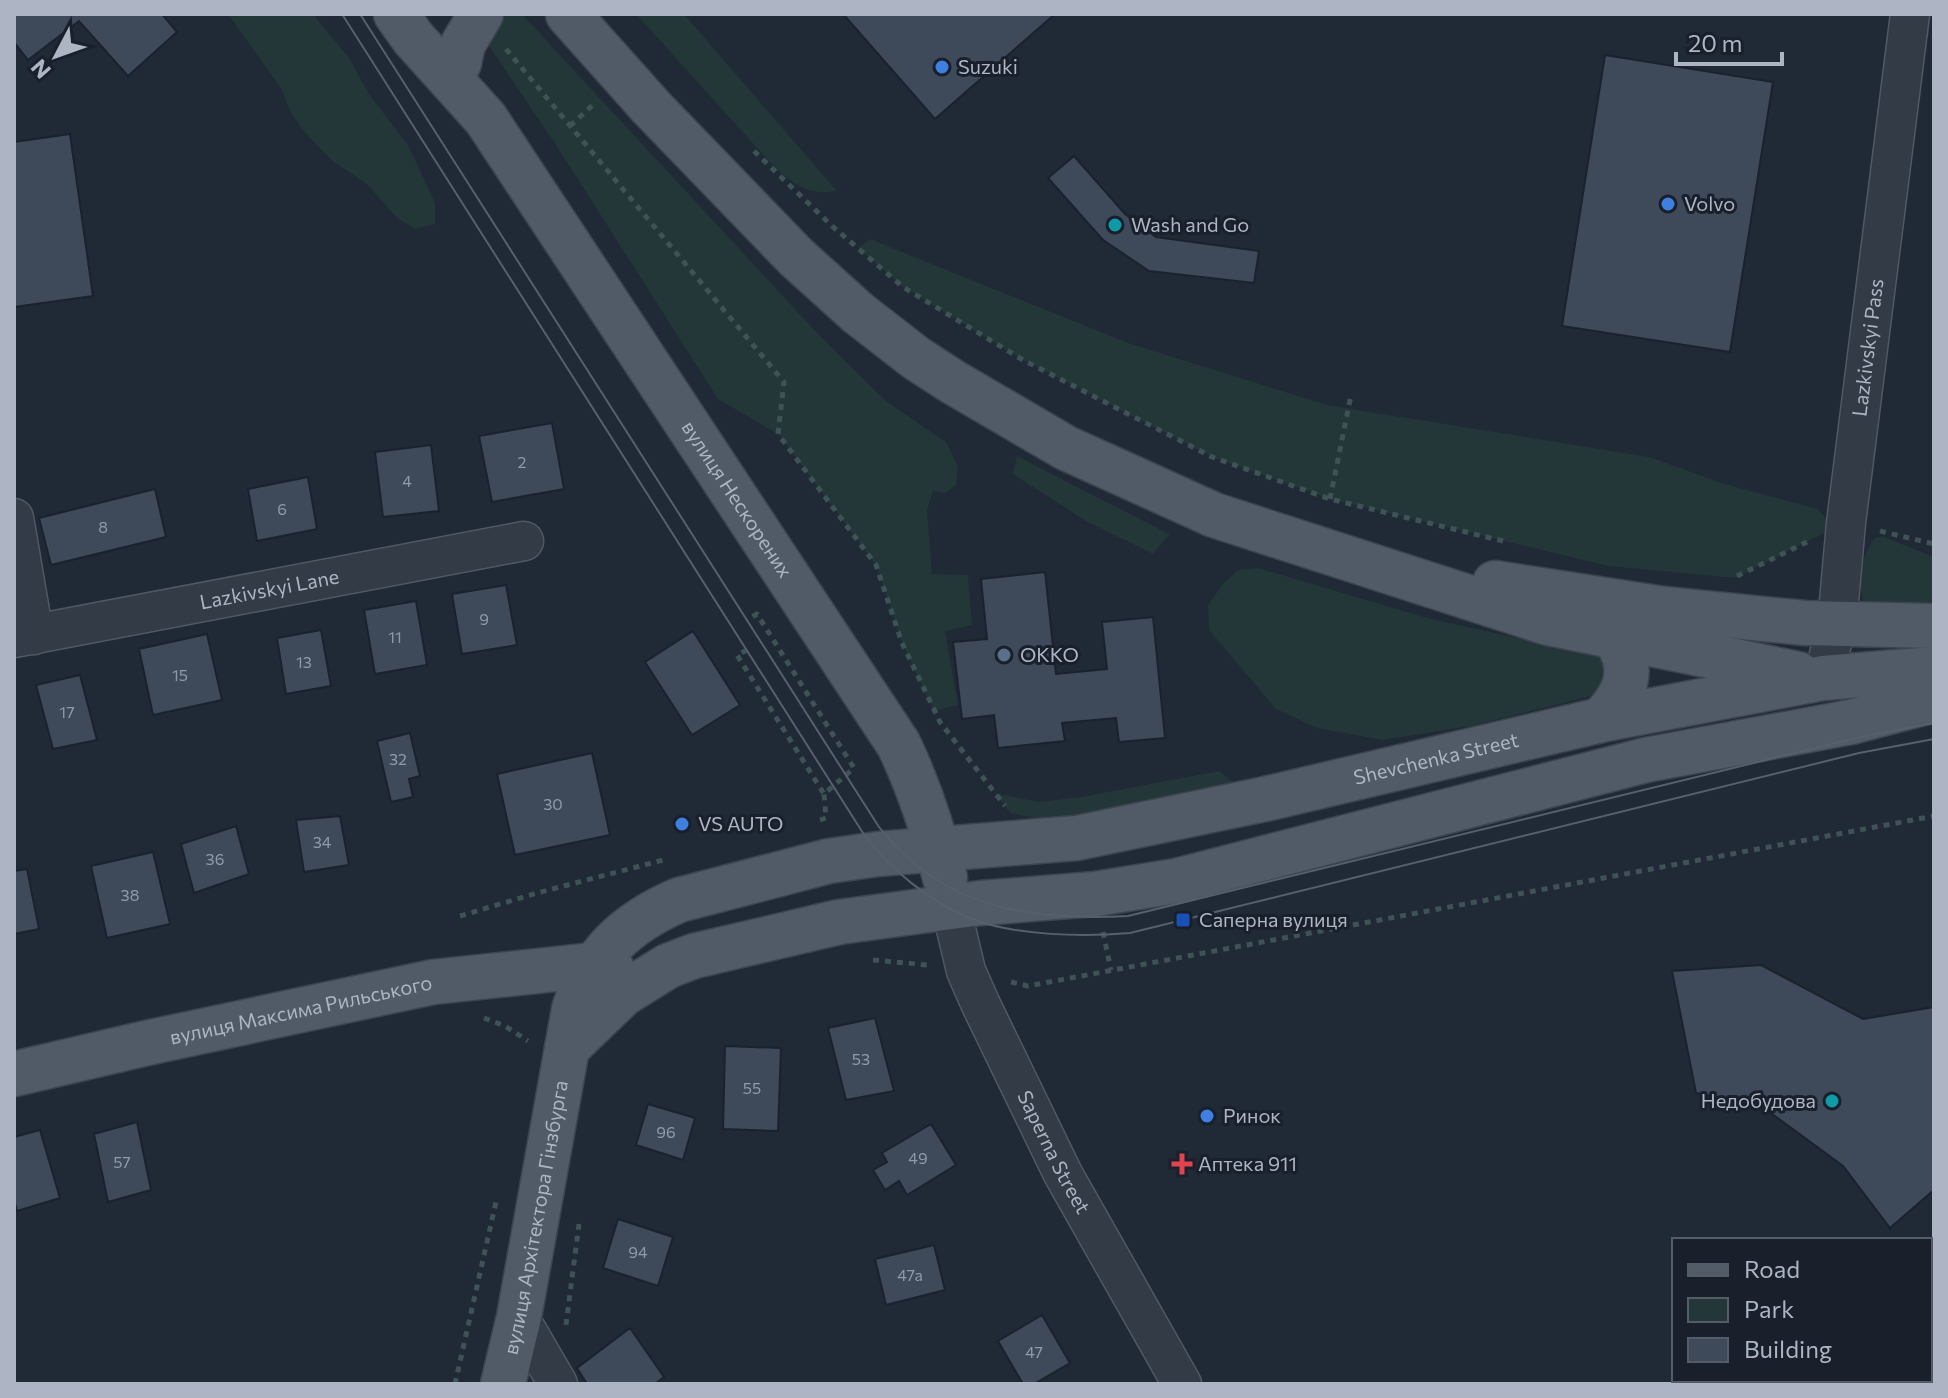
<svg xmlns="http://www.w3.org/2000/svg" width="1948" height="1398" viewBox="0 0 1948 1398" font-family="Commissioner,sans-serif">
	<rect width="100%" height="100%" fill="#202936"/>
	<path fill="#233638" d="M228,14H313L349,58L369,94L408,145L435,203V224L415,229L397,218L367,184L331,160L302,129L290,111L282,90Z
		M503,14H522L820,336L886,401L947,443L958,467L956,485L946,493L933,491L927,510L932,574L968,575L972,625L945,631L958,705L934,711L902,643L876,565L778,434L718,399L558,148L489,46L486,32Z
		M684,14L836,190V191C810,196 795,185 776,169L637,15Z
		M870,239L1128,343L1327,405L1650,457L1721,483L1818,509L1834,528L1735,578L1608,566L1330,499L1212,457L1023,360L903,287L858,248Z
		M1017,456L1169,534H1170L1153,554L1086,521L1013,474Z
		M1884,537L1934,557V616L1864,603C1856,584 1862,553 1875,538Z
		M1258,568L1431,619L1605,657L1607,692L1471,726L1382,740L1317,728L1276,709L1209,630L1208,605L1223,584L1238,570Z
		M1219,771L1236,784L1107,811L1045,820L1010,813L995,793L1039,802L1081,797Z"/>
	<path fill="#3e4959" stroke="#1b222d" stroke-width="2" d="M14,14H162L177,32L128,76L79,21L28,60L14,42Z
		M843,14H1055L935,119Z
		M1605,55L1773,82L1730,352L1562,326Z
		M70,134L93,296L14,307V142Z
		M1074,156L1125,214L1156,237L1259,251L1254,283L1149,271L1103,240L1048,178Z
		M552,423L564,489L492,502L479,436Z
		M431,445L439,511L383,517L375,452Z
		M308,477L317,529L257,541L248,489Z
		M155,489L166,537L51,565L39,518Z
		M1045,572L1056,674L1107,669L1102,622L1153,617L1165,738L1119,742L1116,718L1062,723L1065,741L998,748L994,715L962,719L953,642L987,639L981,579Z
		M506,585L517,645L462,654L452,594Z
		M416,601L427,665L375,674L364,610Z
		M321,630L331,686L286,694L277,638Z
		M693,631L740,705L692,735L645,662Z
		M207,634L222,700L153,715L139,649Z
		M80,675L97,740L53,749L36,685Z
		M410,733L420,776L409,779L413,797L391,802L377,741Z
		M592,753L610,835L515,855L497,774Z
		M340,816L349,865L304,872L296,820Z
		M236,826L249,874L194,893L181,844Z
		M153,852L170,924L107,938L91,866Z
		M27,869L39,929L14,934V871Z
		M1761,965L1863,1019L1934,1007V1190L1890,1228L1843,1166L1764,1108L1696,1093L1672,971Z
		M875,1018L894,1091L846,1100L828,1028Z
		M725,1046L781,1048L778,1131L723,1129Z
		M648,1104L695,1118L683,1160L636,1145Z
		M137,1122L151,1190L108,1202L94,1134Z
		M931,1124L956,1165L907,1195L899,1181L885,1190L873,1170L887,1162L882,1153Z
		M40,1130L60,1198L17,1211L14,1200V1137Z
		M618,1219L673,1237L658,1286L603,1268Z
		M934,1245L945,1290L886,1305L875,1259Z
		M1042,1315L1070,1363L1034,1384H1023L998,1341Z
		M630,1328L664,1377L655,1384H587L577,1368Z"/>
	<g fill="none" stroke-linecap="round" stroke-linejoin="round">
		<g stroke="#515865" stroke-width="41">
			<g id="minor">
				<path d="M14,518L34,635"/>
				<path id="s1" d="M14,638L524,541"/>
				<path id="s2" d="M1823,678L1837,624L1846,523L1910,14"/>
				<path id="s3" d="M951,908L966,971L981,1005L1063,1174L1182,1384"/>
				<path d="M519,1317L558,1384"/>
				<path d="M1904,1384L1910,1380"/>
			</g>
		</g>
		<g stroke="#3d4450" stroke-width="47">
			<g id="major">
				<path id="s4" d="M396,14L413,38L486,119L899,745C919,787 934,833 945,878"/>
				<path d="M568,14L651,107L796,257L858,313L916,358L953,382L1066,448L1214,515L1548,623L1798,674"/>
				<path d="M459,63L463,44L481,14"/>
				<path d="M1495,583L1664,609L1805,623L1934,626"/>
				<path d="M1601,720C1626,694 1637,669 1614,637"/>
				<path d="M567,1048L623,994L668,966L694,956L839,922L981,903L1095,894L1176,881L1646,760L1851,722L1934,700"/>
				<path id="s5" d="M14,1074L151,1042L433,982L593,965L612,969"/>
				<path id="s6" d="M503,1384L519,1317L574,1009C593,954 626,923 679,900L829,861L878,854L1077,838L1265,799L1601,720L1823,678L1934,669"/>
			</g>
		</g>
		<path stroke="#3f5255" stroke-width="5" stroke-dasharray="6 6" stroke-linecap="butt" d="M506,49L784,382L778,434L876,565L902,643L940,722L1005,806
			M570,126L596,102
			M754,151L832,226L903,287L1023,360L1212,457L1330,499L1507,542
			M1330,499L1351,395
			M1880,531L1934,544
			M1737,576L1807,542
			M747,650L737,655L824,794L854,768L757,614L747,620
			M820,820L826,818L824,794
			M460,916L537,893L667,859
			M1103,932L1111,970
			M873,960L927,965
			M1011,982L1028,986L1934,816
			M484,1018L505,1026L528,1041
			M566,1325L579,1224
			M455,1384L496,1202"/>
		<use href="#minor" stroke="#333b47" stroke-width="38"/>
		<use href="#major" stroke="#515a67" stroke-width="44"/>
		<path stroke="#555f6e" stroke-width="2" d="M342,14L863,833C889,869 930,902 972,919C1018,936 1082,937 1130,933L1859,753L1934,739
			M360,14L879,827C943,909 1029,921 1128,916L1856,738L1934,723"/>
	</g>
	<g fill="#3f7fe0" stroke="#19202b" stroke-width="3">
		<circle cx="942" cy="67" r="8"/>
		<circle cx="1668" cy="204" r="8"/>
		<circle cx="682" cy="824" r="8"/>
		<circle cx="1207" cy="1116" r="8"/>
	</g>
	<g fill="#0f9aa8" stroke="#19202b" stroke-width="3">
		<circle cx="1115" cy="225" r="8"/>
		<circle cx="1832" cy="1101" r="8"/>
	</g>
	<circle fill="#5c6f8a" stroke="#19202b" stroke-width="3" cx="1004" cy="655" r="8"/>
	<rect fill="#1a4fb4" stroke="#19202b" stroke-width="3" x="1175" y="912" width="16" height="16" rx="4"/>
	<path fill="#e0444e" stroke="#19202b" stroke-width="3" d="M1178 1152h8v8h8v8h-8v8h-8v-8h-8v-8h8z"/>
	<g text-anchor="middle" stroke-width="6" stroke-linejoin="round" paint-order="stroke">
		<g font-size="16" fill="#919aa9">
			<text x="522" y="468">2</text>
			<text x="407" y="487">4</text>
			<text x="282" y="515">6</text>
			<text x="103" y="533">8</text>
			<text x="484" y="625">9</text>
			<text x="395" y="643">11</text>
			<text x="304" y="668">13</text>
			<text x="180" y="681">15</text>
			<text x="67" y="718">17</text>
			<text x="398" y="765">32</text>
			<text x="553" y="810">30</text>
			<text x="322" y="848">34</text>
			<text x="215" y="865">36</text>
			<text x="130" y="901">38</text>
			<text x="861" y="1065">53</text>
			<text x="752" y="1094">55</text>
			<text x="666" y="1138">96</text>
			<text x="918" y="1164">49</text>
			<text x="122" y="1168">57</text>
			<text x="638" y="1258">94</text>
			<text x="910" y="1281">47а</text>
			<text x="1034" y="1358">47</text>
		</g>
		<g font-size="20" fill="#adb5c4" stroke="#19202b" text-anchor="start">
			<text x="958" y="74">Suzuki</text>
			<text x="1684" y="211">Volvo</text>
			<text x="1131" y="232">Wash and Go</text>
			<text x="1020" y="662">OKKO</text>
			<text x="698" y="831">VS AUTO</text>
			<text x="1199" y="927">Саперна вулиця</text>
			<text x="1816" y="1108" text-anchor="end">Недобудова</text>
			<text x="1223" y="1123">Ринок</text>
			<text x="1198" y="1171">Аптека 911</text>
		</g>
		<g font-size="20" fill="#adb5c4" stroke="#19202b">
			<text dy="7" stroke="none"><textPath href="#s2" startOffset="334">Lazkivskyi Pass</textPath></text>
			<text dy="7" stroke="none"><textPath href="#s4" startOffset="594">вулиця Нескорених</textPath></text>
			<text dy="7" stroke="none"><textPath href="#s1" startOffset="260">Lazkivskyi Lane</textPath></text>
			<text dy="7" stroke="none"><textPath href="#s6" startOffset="1310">Shevchenka Street</textPath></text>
			<text dy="7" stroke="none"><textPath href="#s5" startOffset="294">вулиця Максима Рильського</textPath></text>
			<text dy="7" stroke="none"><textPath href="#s3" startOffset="266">Saperna Street</textPath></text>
			<text dy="7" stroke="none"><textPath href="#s6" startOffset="170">вулиця Архітектора Гінзбурга</textPath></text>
		</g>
	</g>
	<rect width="1948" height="1398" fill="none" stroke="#adb5c4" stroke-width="32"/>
	<rect x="1672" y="1238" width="260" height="144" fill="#19202b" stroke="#545c68" stroke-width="2"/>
	<rect x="1688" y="1264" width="40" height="12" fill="#515a67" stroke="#545c68" stroke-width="2"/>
	<text x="1744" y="1278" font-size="24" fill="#adb5c4">Road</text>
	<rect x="1688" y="1298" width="40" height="24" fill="#233638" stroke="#545c68" stroke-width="2"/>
	<text x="1744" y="1318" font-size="24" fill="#adb5c4">Park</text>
	<rect x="1688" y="1338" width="40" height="24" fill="#3e4959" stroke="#545c68" stroke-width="2"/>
	<text x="1744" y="1358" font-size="24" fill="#adb5c4">Building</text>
	<g transform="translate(56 56) rotate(229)" stroke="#19202b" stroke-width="6" paint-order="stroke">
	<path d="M0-6L14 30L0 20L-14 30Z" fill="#adb5c4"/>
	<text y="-12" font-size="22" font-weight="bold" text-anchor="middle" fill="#adb5c4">N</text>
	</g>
	<path d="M1676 52v12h106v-12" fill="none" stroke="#adb5c4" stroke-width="4"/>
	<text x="1688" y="52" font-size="24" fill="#adb5c4" stroke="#19202b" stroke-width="6" paint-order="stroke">20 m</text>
</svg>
